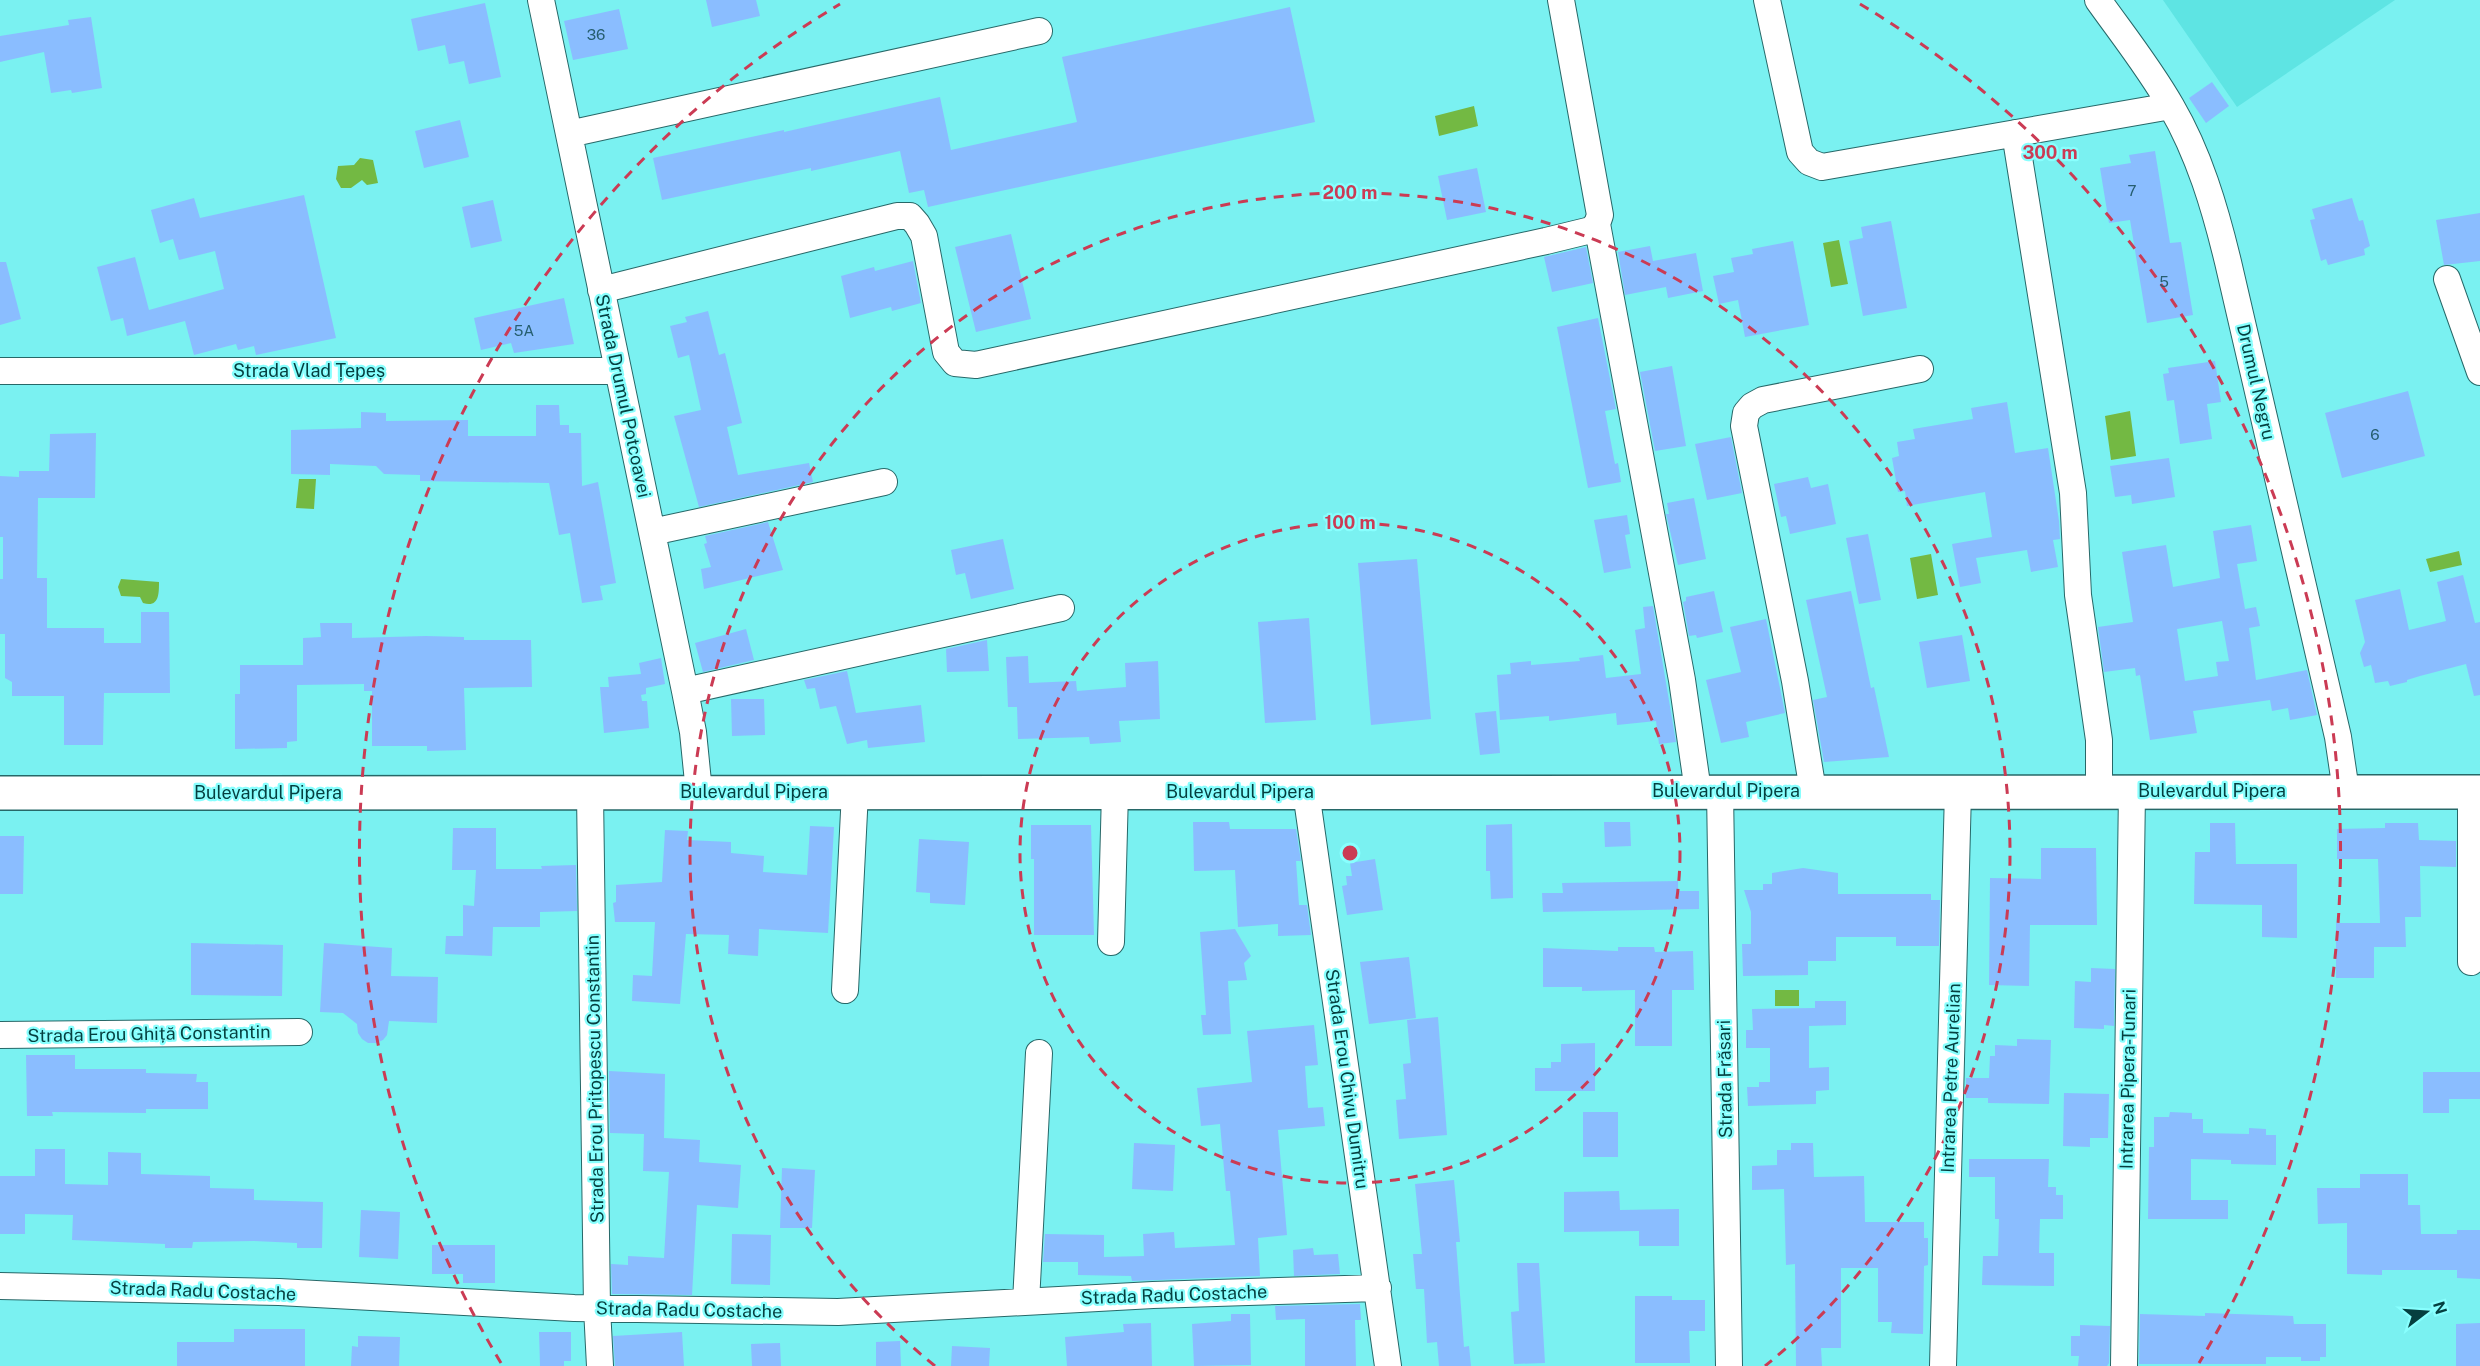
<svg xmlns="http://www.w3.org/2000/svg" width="2480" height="1366" viewBox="0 0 2480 1366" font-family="'Public Sans',sans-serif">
	<rect width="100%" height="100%" fill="#7af1f1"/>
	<path fill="#5ee4e3" d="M2163,0H2395L2237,107Z"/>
	<path fill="#73b943" d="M1474,106L1478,126L1439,136L1435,116Z
		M360,158L373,160L378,183L367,185L362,180L351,188H341L336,179L338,166L354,165Z
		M1839,240L1848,284L1831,287L1823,243Z
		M2130,411L2136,456L2111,460L2105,416Z
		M299,479H316L314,509L296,508Z
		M2459,551L2462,565L2430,572L2426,559Z
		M1931,554L1938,595L1917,599L1910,558Z
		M121,579L159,582C159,594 159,608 143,603L140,597L121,596L118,587Z
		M1775,990H1799V1006H1775Z"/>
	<path fill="#8abdff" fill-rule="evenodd" d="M706,0H756L760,16L712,27Z
		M485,3L501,77L469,84L464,61L449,64L445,45L418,51L411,19Z
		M1290,7L1315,122L928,207L924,190L909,193L900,151L811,171V168L662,200L653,158L784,130V132L940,97L951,150L1077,122L1062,57Z
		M619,9L628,49L573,60L564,21Z
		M91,17L102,88L72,93L71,90L51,93L44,52L0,62V36L69,25L68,20Z
		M2212,82L2229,106L2206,123L2189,98Z
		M460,120L469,157L424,168L415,131Z
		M2155,151L2170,243L2181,242L2193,315L2147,323L2130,220L2109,223L2100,168L2131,163L2129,155Z
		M1477,168L1486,212L1447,220L1438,176Z
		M304,195L336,338L256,355L254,346L238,350L236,344L194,355L185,321L127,336L123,318L111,321L97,267L135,257L149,310L224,289L215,251L179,260L173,239L160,243L151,210L194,198L200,218Z
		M2352,198L2359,221L2363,220L2370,246L2364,249L2365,255L2328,265L2326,259L2321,261L2310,220L2315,219L2312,209Z
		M493,200L502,241L471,248L462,207Z
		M2480,213V261L2444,265L2436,220Z
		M1891,221L1907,308L1863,316L1849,241L1863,238L1861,227Z
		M1011,234L1031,319L976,332L955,247Z
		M1793,241L1809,325L1745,337L1738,300L1719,304L1713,276L1734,272L1731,258L1753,254L1752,249Z
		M1650,246L1653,261L1696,253L1703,291L1668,298L1666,287L1625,295L1618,252Z
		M1586,247L1593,283L1552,292L1544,257Z
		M913,261L921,303L892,311L891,307L850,318L841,276L874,267L875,271Z
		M0,262H6L21,319L0,325Z
		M564,298L574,344L514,353L511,343L481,350L474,318Z
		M708,311L719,355L725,353L742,423L727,427L738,475L809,463L813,482L699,507L674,416L701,410L689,355L678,358L670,326L687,322L685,317Z
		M1598,318L1616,409L1605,411L1615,464L1618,463L1621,482L1588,488L1557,327Z
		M2215,361L2221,402L2207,404L2212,439L2180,444L2174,400L2167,401L2163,374L2169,373L2168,368Z
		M1672,366L1686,446L1655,451L1640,372Z
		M2408,391L2425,456L2342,478L2325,413Z
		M2007,402L2015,453L2048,448L2059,521L2060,539L2053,540L2058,567L2031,572L2027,550L1976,558L1981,583L1960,587L1952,544L1992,537L1985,492L1907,506L1905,491L1898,492L1892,458L1899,456L1897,442L1915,439L1913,429L1973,419L1971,408Z
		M536,405H559L560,425H569V433H581L582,486L598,482L616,583L600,586L603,600L582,603L570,533L559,535L549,483L420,481V475L384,474L376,466L330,464V475L291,474V430L361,428V412L386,413V421L468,420V436H536Z
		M96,433L95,498H38L37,578H47V628H104V643H141V612H169L170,693H104L103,745H64V696H12V682L5,678V634H0V579H3V537H0V476L19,477V471H49L50,434Z
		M1731,437L1742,493L1707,500L1695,444Z
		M2169,458L2175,497L2132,504L2131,495L2115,497L2110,466Z
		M1808,477L1811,488L1828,484L1836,524L1790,534L1786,516L1781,517L1774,484Z
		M1694,498L1706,559L1678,565L1666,514H1669L1667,503Z
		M1627,515L1630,534L1625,535L1631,568L1604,573L1594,520Z
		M768,522L783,570L704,589L701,569L711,567L704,544L707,543L705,536Z
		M2251,525L2257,561L2237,564L2245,609L2256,607L2260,626L2249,628L2256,680L2307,670L2317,715L2290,720L2288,708L2272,711L2270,700L2193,711L2197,733L2150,740L2140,675L2136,676L2135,668L2104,672L2098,627L2133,622L2122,552L2166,545L2173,587L2220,578L2213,531ZM2222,621L2229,661L2216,662L2218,676L2185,681L2177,629Z
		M1868,534L1881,600L1859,604L1846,538Z
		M1003,539L1014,589L971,599L965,573L956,575L951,550Z
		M1417,559L1431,719L1371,725L1358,563Z
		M2463,575L2475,623L2480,622V695L2474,696L2466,664L2420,676L2407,680V682L2390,686L2388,681L2375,683L2371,665L2364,667L2360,653L2365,642L2355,600L2400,589L2409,630L2446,621L2437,582Z
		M1714,591L1723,632L1697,638L1696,635L1689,636L1683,602L1686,601V597Z
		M1851,591L1871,688L1874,687L1889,757L1824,762L1813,700L1827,697L1806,600Z
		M1653,606L1676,742L1659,744L1656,721L1617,725L1616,713L1549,721V716L1500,720L1497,675L1511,674L1510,663L1531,661V665L1580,661L1579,658L1603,655L1606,678L1641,674L1635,630L1645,628L1643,607Z
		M1309,618L1316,720L1265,723L1258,622Z
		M1766,619L1785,713L1746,722L1749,737L1721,743L1706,680L1741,672L1730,627Z
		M320,623H352V638L426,636L464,637V640H531L532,687L464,688L466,750L427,751V746H372V691H364V684L297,685V741L287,742V748L235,749V694H240V665H303V638L321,637Z
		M746,629L754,660L703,672L695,643Z
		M1962,635L1970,681L1927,688L1919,642Z
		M987,640L989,671L947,672L946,649Z
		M1028,656L1029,683L1076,681L1077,691L1126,687L1125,663L1158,661L1160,719L1119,721L1121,742L1090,744L1089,737L1018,739L1017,707H1008L1006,657Z
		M661,658L665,684L646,688V694L641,695L642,701H647L649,728L604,733L600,687H609L608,677L641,674L639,663Z
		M847,671L856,713L921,705L925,742L868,748L867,740L847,744L836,706L820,709L815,688L807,689L804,680Z
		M731,699H764L765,735L732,736Z
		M1496,711L1500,753L1480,755L1475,713Z
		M1193,822H1229L1230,829H1296L1301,861H1296L1299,905H1307L1311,935L1278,936V924L1238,927L1235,870L1194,871Z
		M1604,822H1630L1631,846L1605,847Z
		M2210,823H2235L2236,864H2297V938L2262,937V905L2194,904L2195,852H2210Z
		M2385,823H2418L2419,840L2456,841V867L2420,866L2421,917H2405L2406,947H2374V978H2336V923H2380L2378,859H2337V829L2385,828Z
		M1512,824L1513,898L1491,899L1490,871H1486V825Z
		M1031,825H1091L1094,935H1034V859H1031Z
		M810,826L834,827L828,933L759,929L758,956L728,954L729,935L686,934L680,1004L632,1001L633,975L652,976L655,922H615L613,903L616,902V885L662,882L665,830L688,831L687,840L731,842V853L764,856L763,872L807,875Z
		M453,828H496V869H542L541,866L576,865L577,911L540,912V927H493L492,956L445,954L446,936H463V905L474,906L476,870H452Z
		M0,836H24L23,894H0Z
		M919,839L969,842L965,905L930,903V893L916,892Z
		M2041,848H2096L2097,925H2030L2029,986L1989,985L1990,878L2041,879Z
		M1375,859L1383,910L1347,915L1342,886L1347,885L1346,876H1352L1350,863Z
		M1803,868L1838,873V894H1931V900H1940L1939,946H1896V937H1836V961H1808V975L1743,976L1742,944H1751V912L1744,890H1763V884H1772V873Z
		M1678,881V891H1699V909L1543,912L1542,893H1563L1562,883Z
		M1235,929L1251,956L1244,963L1247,980L1228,981L1231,1034L1203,1035L1201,1015H1206L1200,932Z
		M191,943L283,945L282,996L191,995Z
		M324,943L392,948L391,976L438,977L437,1023L389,1021L387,1035L383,1040L376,1043H368L362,1039L358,1033L357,1024L343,1013L320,1012Z
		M1618,947H1654L1655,952L1693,951L1694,990H1672V1046H1635V990L1582,991V987H1543V948L1618,951Z
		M1409,957L1416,1018L1369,1024L1360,962Z
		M2091,968L2115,969L2114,1026L2104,1025V1029L2074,1028L2075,981L2091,982Z
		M1815,1001H1846V1025L1809,1026V1068L1829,1067V1090L1816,1091V1104L1748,1106L1747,1087H1759V1082H1770V1048H1746V1030H1753L1752,1009L1815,1008Z
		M1438,1017L1447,1135L1399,1139L1396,1100L1406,1099L1403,1064L1411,1063L1407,1020Z
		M1314,1025L1318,1065L1305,1066L1308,1108L1323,1107L1325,1126L1278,1130L1287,1235L1258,1238L1260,1276L1132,1281L1131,1276L1078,1275V1262H1043L1045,1234L1104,1235V1257L1144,1256L1143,1234L1174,1232L1175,1248L1235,1245L1230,1191H1226L1220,1124L1201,1126L1197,1088L1252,1082L1247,1031Z
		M2017,1039L2051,1040L2049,1104L1988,1103V1098H1966V1078H1989L1990,1056H1995V1045L2017,1046Z
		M1595,1043V1091H1535V1068H1551V1062H1561V1044Z
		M26,1055H75V1069H146V1073L197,1074L196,1082H208V1109H146V1113L52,1112L53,1116H27Z
		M609,1071L665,1074L664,1138L700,1140L699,1162L741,1165L738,1208L697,1205L692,1295L612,1294L611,1264L628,1265V1256L664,1258L669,1172L643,1171L644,1134L610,1133Z
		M2423,1072H2480V1099H2449V1113H2423Z
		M2064,1093L2109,1094L2108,1138H2090V1147L2063,1146Z
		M1583,1112H1618V1157H1583Z
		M2170,1112L2192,1113V1119H2203V1133L2249,1134V1128L2266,1129V1135H2276V1165L2231,1164V1160L2191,1159V1200H2228V1219H2148L2149,1147H2154V1117H2169Z
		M1134,1143L1175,1145L1173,1191L1132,1189Z
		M1791,1143H1813L1814,1177L1864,1176L1865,1222H1924V1238H1928V1265L1924,1266L1923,1334L1891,1333L1892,1322H1878V1268H1841V1348H1821L1822,1366H1796L1795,1264L1786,1265L1784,1189L1752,1190V1166L1777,1165V1150H1791Z
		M35,1149H65V1184L108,1185V1152L141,1153V1174L210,1176V1188L254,1189V1200L323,1202L322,1248H297V1243L254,1241L193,1242L192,1248H165V1244L72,1240L73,1215L25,1214V1234H0V1176H35Z
		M1969,1159H2049L2048,1187H2056V1195H2063V1219H2040L2039,1253H2054V1286L1982,1285L1983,1256H1998L1999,1219H1995V1177H1969Z
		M782,1168L815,1170L812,1228H780Z
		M2360,1174H2408V1205H2420L2421,1234H2457V1230H2480V1279L2457,1278V1270H2382V1275L2347,1274V1223L2318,1224L2317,1188H2360Z
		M1454,1180L1460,1242H1456L1464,1347L1469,1346L1471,1366H1439L1437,1342L1427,1343L1424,1289H1416L1413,1254H1422L1415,1184Z
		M1619,1191L1620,1210L1679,1209V1246H1639V1231L1564,1232V1192Z
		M361,1210L400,1212L398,1259L359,1257Z
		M732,1234L771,1235L770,1285L731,1284Z
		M432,1245H495V1283H463V1274H432Z
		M1313,1248L1314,1255L1338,1254L1340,1274L1294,1276L1293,1250Z
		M1517,1263H1539L1545,1363L1514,1364L1511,1312L1519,1311Z
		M1635,1296H1672V1300H1705V1331H1689L1690,1363H1635Z
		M1360,1304L1361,1320H1355L1356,1366H1305V1319L1276,1320L1275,1306Z
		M2205,1313L2293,1316L2294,1324H2326V1357H2320V1361H2301V1357H2266V1364H2139L2140,1314L2205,1316Z
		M1231,1314H1250L1251,1365L1194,1366L1192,1324L1231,1321Z
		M1151,1323L1152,1366H1067L1065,1337L1124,1332L1123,1324Z
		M2480,1323V1366H2456V1324Z
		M2080,1325L2110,1326L2109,1363L2107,1366H2078L2079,1356H2071V1336H2080Z
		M234,1329H305V1366H177V1342H234Z
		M539,1332H571V1361H564V1366H540Z
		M682,1332L684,1366H615L613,1336Z
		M358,1336L400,1337L399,1366H351L352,1346L358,1347Z
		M900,1341L901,1366H876V1342Z
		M780,1343L781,1366H752L751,1344Z
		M952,1346L990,1348L989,1366H951Z"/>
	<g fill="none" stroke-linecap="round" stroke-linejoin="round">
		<g stroke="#276868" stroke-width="28">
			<path id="street" d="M541,0L685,691L693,732L699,792
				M1561,0L1600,215L1597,224L1682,680L1698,791
				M1767,0L1800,152L1809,162L1822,167L2171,106
				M2098,0C2123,35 2150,69 2171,106C2199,154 2215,208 2228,262L2338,737L2346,791
				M2015,133L2073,493L2078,595L2099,740V791
				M569,134L1039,31
				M2447,279L2480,372
				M601,290L897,216H910L917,224L924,236L946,352L955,363L976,365L1546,241L1591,230L1597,224
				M0,371H617
				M652,532L884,482
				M685,691L1061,608
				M1720,791L1729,1366
				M1813,791L1795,681L1744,426L1746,413L1752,406L1763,400L1920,369
				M1306,792L1388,1366
				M2471,792V962
				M590,793L597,1308L600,1366
				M1111,942L1115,792
				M845,990L855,792
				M0,1035L299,1032
				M0,1286L279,1292L574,1308L838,1312L1153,1295L1378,1288
				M1026,1302L1039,1053
				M1943,1366L1958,791
				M2124,1366L2132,791"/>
		</g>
		<g stroke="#276868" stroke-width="36">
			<path id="secondary" d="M0,793L2480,792"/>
		</g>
		<use href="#street" stroke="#fff" stroke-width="26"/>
		<use href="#secondary" stroke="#fff" stroke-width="33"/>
	</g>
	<g fill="none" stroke="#cb3b54" stroke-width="3" stroke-dasharray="10 8">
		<circle cx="1350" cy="853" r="330"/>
		<path d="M935 1366A660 660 0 1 1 1765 1366"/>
		<path d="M501 1363A990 990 0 0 1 840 4M1860 4A990 990 0 0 1 2199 1363"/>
	</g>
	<g text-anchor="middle" stroke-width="4.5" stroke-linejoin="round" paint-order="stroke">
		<g font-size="15" fill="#265e6f">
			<text x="596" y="40">36</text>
			<text x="2132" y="196">7</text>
			<text x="2164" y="287">5</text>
			<text x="524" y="336">5A</text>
			<text x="2375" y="440">6</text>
		</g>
		<g font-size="18" fill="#053f3f" stroke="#88fffe">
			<text x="309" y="377">Strada Vlad Țepeș</text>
			<text transform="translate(2256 382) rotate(77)" y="6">Drumul Negru</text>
			<text transform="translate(623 396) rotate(78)" y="6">Strada Drumul Potcoavei</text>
			<text x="1726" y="797">Bulevardul Pipera</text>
			<text x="2212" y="797">Bulevardul Pipera</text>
			<text x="754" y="798">Bulevardul Pipera</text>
			<text x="1240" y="798">Bulevardul Pipera</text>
			<text x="268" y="799">Bulevardul Pipera</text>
			<text transform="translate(149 1034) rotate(-1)" y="6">Strada Erou Ghiță Constantin</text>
			<text transform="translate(1951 1078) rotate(-88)" y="6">Intrarea Petre Aurelian</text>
			<text transform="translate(595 1079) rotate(-91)" y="6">Strada Erou Pritopescu Constantin</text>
			<text transform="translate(1347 1079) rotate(82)" y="6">Strada Erou Chivu Dumitru</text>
			<text transform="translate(1725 1079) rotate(-91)" y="6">Strada Frăsari</text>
			<text transform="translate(2128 1079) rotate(-89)" y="6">Intrarea Pipera-Tunari</text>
			<text transform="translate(203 1291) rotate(2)" y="6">Strada Radu Costache</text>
			<text transform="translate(1174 1295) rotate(-2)" y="6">Strada Radu Costache</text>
			<text transform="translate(689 1310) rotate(1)" y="6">Strada Radu Costache</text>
		</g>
	</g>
	<circle cx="1350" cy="853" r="9" fill="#cb3b54" stroke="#88fffe" stroke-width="3"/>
	<g font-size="18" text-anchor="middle" font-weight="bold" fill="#cb3b54" stroke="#88fffe" stroke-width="4.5" stroke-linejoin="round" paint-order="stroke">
		<text x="2050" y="159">300 m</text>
		<text x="1350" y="199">200 m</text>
		<text x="1350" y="529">100 m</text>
	</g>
	<g transform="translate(2426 1312) rotate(73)" stroke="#88fffe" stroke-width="4.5" paint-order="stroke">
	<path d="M0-4.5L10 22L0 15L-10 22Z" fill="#053f3f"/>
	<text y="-9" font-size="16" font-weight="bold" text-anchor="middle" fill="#053f3f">N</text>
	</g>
</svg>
